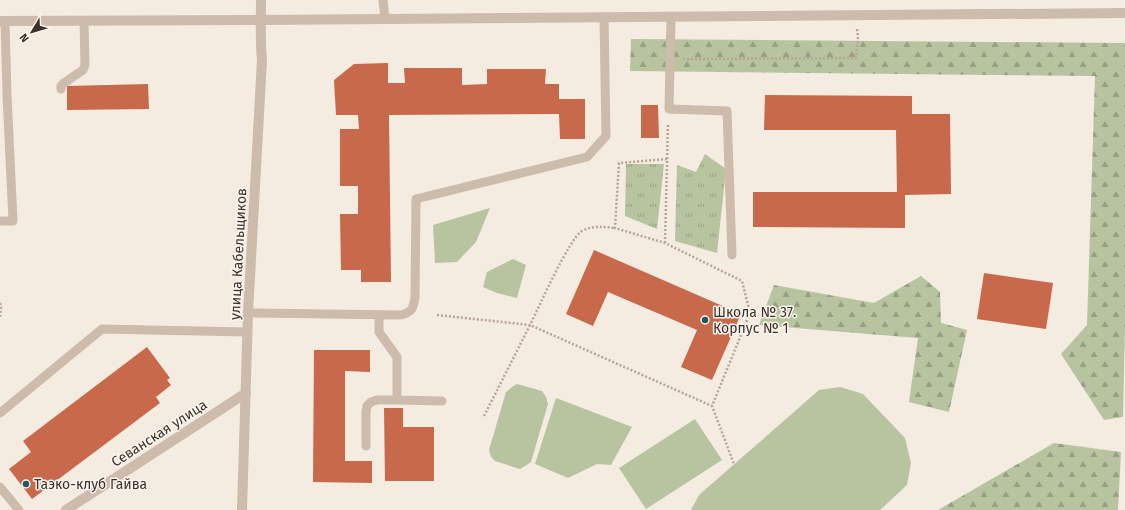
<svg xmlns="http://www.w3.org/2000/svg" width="1125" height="510" viewBox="0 0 1125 510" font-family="'Fira Sans',sans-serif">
	<defs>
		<pattern id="grass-tufts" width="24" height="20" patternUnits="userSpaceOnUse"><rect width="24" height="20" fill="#b8c4a0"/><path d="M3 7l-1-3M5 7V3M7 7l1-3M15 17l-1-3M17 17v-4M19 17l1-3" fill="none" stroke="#97a083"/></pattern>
		<pattern id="forest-firs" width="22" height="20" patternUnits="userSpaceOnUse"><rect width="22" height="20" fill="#b8c4a0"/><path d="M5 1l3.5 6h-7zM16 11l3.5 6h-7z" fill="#97a083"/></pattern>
	</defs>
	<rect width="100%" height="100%" fill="#f4ebe1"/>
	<path fill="url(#grass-tufts)" d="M705,154L726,169L717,253L675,241L677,165L696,172Z
		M626,164H664L657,229L625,216Z"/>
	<path fill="url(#forest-firs)" d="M631,39L1125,43V325L1123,417L1104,420L1061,354L1087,325L1095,76L630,71Z
		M921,276L940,292L941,323L967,330L949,412L909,402L918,338L759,325L774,285L874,303Z
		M1054,443L1121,452L1118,510H938Z"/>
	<path fill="#b8c4a0" d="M490,208L476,242L457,262L435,263L433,225Z
		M513,259L526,265L517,298L497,293L483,287L487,272Z
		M517,384L542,391L546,397L548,404L531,462L525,466L520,469L495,461L491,457L489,450L506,392L512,387Z
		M840,387L863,394L905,438L911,463L907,485L880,510H691L699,495L819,390Z
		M556,398L632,427L611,465L597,464L568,478L535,464Z
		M695,419L722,460L646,509L619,468Z"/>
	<path fill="#c8694b" d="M388,63V83H405L404,68H462V85L487,84V69H546L545,84H559V99H585V139H560L559,114L389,115L391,282H361V270H341L340,214H358V186H340V129H359L358,115H336L334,80L354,64Z
		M148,84L149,109L67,110V86Z
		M765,95L912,96V114H950L951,194L905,195V228L753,227V192H897L896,130H764Z
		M641,105H658L659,138H641Z
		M594,250L741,314L712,380L681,367L697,330L608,292L593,326L566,314Z
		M984,273L1053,283L1046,329L977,319Z
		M147,347L170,378L167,380L171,385L156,397L160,403L32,499L9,469L31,452L23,441Z
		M314,350H370V372L345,371V461H372V483L313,482Z
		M384,408H403V427H434V481H385Z"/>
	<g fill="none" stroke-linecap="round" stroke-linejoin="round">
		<path stroke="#b9a596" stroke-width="2.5" stroke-dasharray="2 2" stroke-linecap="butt" d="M683,59L856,58L858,37L857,29
			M667,159L619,163L615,228L665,243L742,281L750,313L712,406L734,464
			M665,243L668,123
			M0,303L1,307L0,317
			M437,315L530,325C538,309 570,237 582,231C593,225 603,227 615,228
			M484,416L530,325L712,406"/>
		<path stroke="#cdbbac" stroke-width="9" d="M383,0L385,19
			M671,17L669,109L727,111L732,255
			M61,89V86L64,83L83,70L85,65L84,21
			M0,221H13L7,95L5,21
			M248,313L401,315C412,312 413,309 415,298L416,199L587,157L606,136L604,17
			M397,400L442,401
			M0,413L102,329L248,332
			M366,446V412L367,406L371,402L377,400H397V357L379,332V315
			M0,487L19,510"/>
		<path stroke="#cdbbac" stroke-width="10" d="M261,20L1125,13
			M66,510L246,393
			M242,510L248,313L262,60C260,40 261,20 261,0"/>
		<path stroke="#cdbbac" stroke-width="10" d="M0,21L261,20"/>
	</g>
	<g fill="#1f5a5e" stroke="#fbf5ee" stroke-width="1.5">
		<circle cx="705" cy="320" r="4"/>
		<circle cx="26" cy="484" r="4"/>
	</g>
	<g text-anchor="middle" stroke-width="3" stroke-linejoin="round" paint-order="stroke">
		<g font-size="14" fill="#3b302b" stroke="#fbf5ee">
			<text transform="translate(238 254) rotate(-87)" y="5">улица Кабельщиков</text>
			<text transform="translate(159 433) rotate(-33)" y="5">Севанская улица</text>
		</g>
		<g font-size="14" fill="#3b302b" stroke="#fbf5ee" text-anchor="start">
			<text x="713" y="317">Школа № 37.<tspan x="713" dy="16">Корпус № 1</tspan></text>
			<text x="34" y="489">Таэко-клуб Гайва</text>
		</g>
	</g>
	<g transform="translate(32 32) rotate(232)" stroke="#fbf5ee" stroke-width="3" paint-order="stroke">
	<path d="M0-3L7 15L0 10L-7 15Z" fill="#3b302b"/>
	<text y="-6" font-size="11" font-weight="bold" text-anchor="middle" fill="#3b302b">N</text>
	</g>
</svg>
